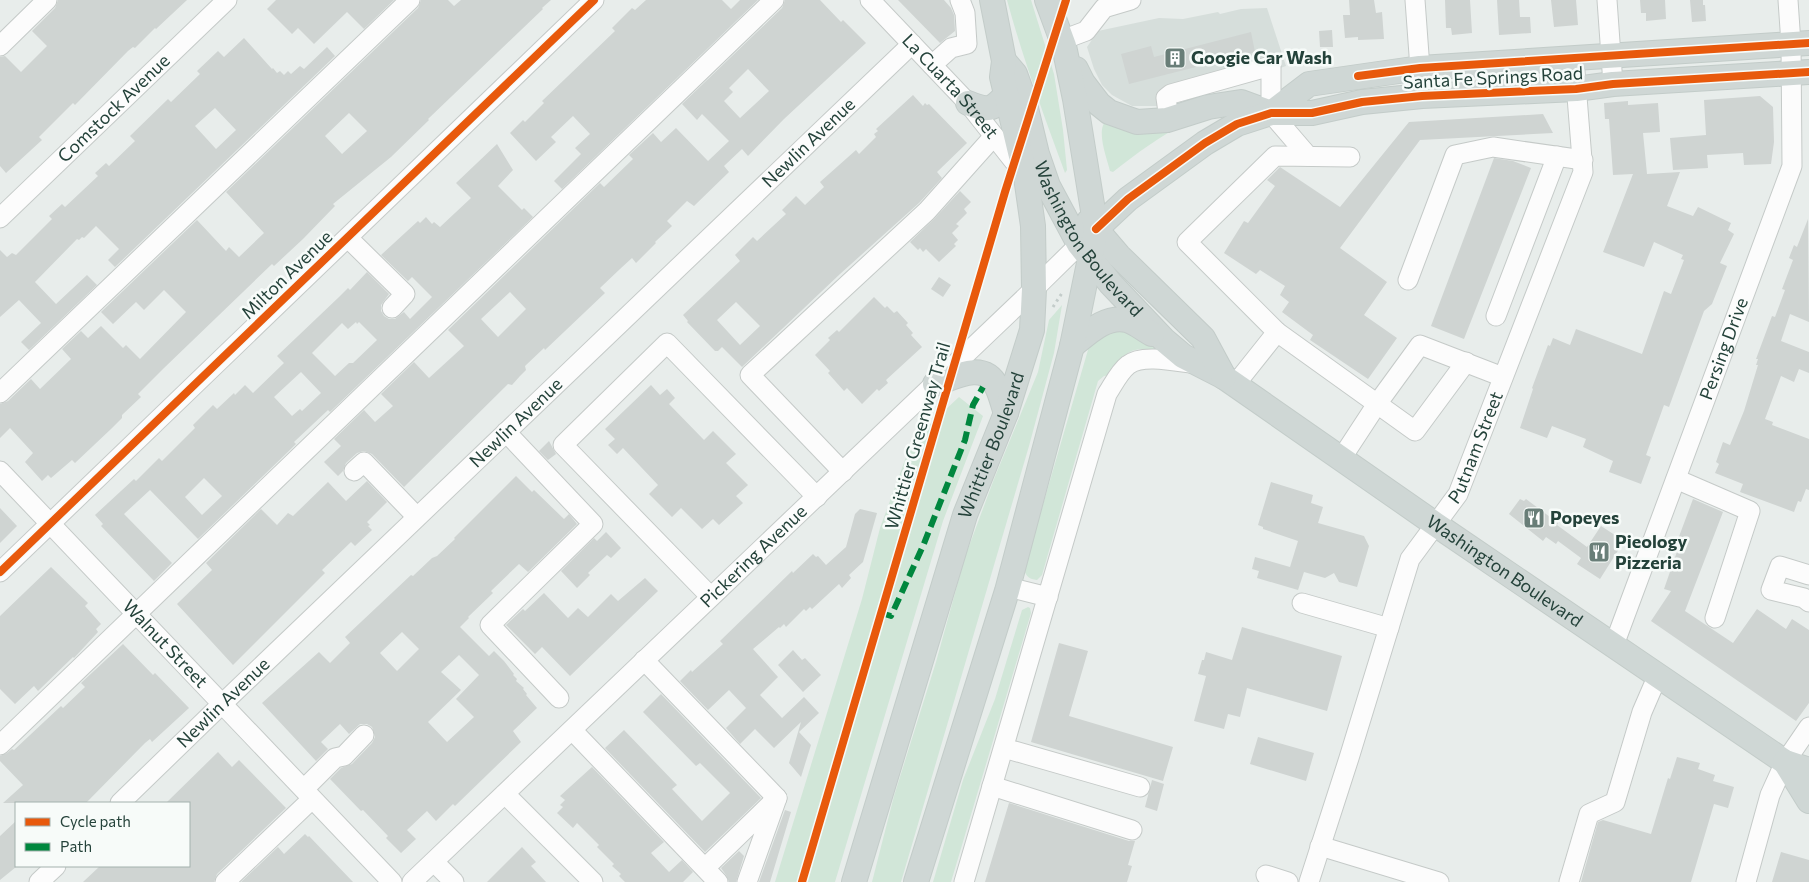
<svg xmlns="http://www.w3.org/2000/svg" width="1809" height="882" viewBox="0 0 1809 882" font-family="Commissioner,sans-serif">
	<rect width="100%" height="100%" fill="#e8edeb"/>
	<path fill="#d6dedb" d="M1267,8L1286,66L1191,98L1156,106H1132L1112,95L1102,85L1094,69L1087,47L1098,31L1159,18L1183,19L1218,12L1220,14L1241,9Z"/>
	<path fill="#d1e6d8" d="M1007,0H1031L1054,74L1063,130L1067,170L1065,173C1044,116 1023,59 1007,0Z
		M1107,120L1188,122C1160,136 1137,153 1113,172L1110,171C1107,158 1095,129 1107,120Z
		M1062,305L1054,353L1029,446L901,882H872L894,796L936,662L965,557L994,479L1038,372L1049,320Z
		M1113,329C1137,330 1141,336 1157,351C1133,345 1121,353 1111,375L1104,376L1098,381L1042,575L1037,580C1029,579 1027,577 1024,570L1090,343Z
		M959,397L983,416L943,521L835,882H775L862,599L880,528L912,441Z
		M1028,607L1030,608L1031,613L951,882H933L963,780L995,699L1022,610Z"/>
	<path fill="#cfd4d2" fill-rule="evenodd" d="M58,0H187L156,29L155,28L135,48L133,47L128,51L75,105L73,103L39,137L42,140L6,173L0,166V57L5,56L21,72L47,46L32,31L55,8Z
		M276,0H394L364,29L347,12L314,44L298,28L292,34L267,9Z
		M421,0H448L454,6L461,0H551L542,8L543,9L428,119L429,120L391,157L333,204L335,206L303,239L274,266L272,264L164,368L138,394L141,397L122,415V418L111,429L75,463L72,460L51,478L48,475L42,481L25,462L33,453L10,428L0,438V404L8,401L31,379L40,389L71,359L62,349L81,331L88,338L101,326L123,348L126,345L140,359L186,312L164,290L144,310L136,302L113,324L101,312L197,220L226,251L229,247L239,257L264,233L226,192L418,8ZM349,113L367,131L342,154L325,136Z
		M646,0H722L731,9L740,0H758L562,189L554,181L581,154L575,148L590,134L573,116L551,137L556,142L536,161L510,133L523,120L525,122L544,103L542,101L615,31L612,28L632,8L635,10Z
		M785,0H820L841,22L843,20L866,43L784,119L748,156L742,149L724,166L729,172L694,206L687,201L667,221L672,226L655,242L656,243L636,263L632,258L620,269L600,288L605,293L545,350L544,348L525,366L526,370L520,376L512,385L508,384L404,487L372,454L364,451L357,453L346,463L343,471L338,476L324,462L341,446L334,439L364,410L375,422L393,406L381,394L414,362L429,378L464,346L448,330L600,183L604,187L633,159L629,155L653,133L661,142L676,128L708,161L729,141L702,114L697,120L682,104L782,8ZM748,69L769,91L740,118L724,101L733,92L729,88ZM510,292L526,309L498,337L481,319Z
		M898,0H944L951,8L954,15L955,31L940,43Z
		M1349,0H1374L1376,13L1382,12L1384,39L1358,40V37L1345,38L1343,15H1350Z
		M1445,0H1470L1472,33L1452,35L1451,28H1446Z
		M1497,0H1519L1520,17H1530L1531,33L1499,35Z
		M1551,0H1576L1578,25L1554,27Z
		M1640,0H1665L1666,19L1646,21V13H1641Z
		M1690,0H1703V5H1705L1706,21L1692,22Z
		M1332,30L1333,47H1320L1319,31Z
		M1251,32L1255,52L1129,84L1121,54L1151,46L1154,57Z
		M244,38L272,69L273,68L277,73L280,71L284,75L288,71L291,74L300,66L304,69L327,47L335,56L115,267L108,260L119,249L96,226L84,238L82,237L79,240L77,239L35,282L56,304L87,275L97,285L29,350L21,342L41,323L19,300L0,317V250L7,257L12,253L16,255L52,219L49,216L62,204L65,207L98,176L95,173L106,163L109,166L135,141L130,136L168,99L171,102L200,74L197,71L218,51L224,57ZM215,108L236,130L216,149L195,126Z
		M913,95L923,106L925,103L927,105L929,104L967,143L937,172L942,178L919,203L840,274L742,367L722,347L718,351H715L687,322L688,321L683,315L740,261L735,255L753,237L757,241L786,214L782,210L796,196L805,205L824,187L820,182L856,150L859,154L876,137L874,134L878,131L876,129ZM736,302L760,326L740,345L717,320Z
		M1760,96L1773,107L1774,142L1771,164L1744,165L1743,153L1707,155L1708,168L1673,170L1670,138L1706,135L1704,100Z
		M1628,101V105L1658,103L1660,132L1643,133L1647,174L1680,172L1667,206L1693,216L1698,207L1731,223L1728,230L1734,234L1720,263L1727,266L1712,304L1704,311L1669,407L1664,405L1646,455L1651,457L1641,484L1609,472L1613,461L1583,447L1586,439L1552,426L1547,438L1520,428L1533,389L1532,388L1548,345L1550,346L1553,338L1570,345L1576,329L1642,354L1664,291L1671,294L1684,260L1681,259L1683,255L1654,242L1644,267L1603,252L1633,174L1613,175L1609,119H1605L1604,103Z
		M1543,114L1553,133L1420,140L1340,248L1387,282L1364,315L1397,338L1368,379L1310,340L1313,335L1282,312L1289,302L1280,295L1285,286L1260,270L1256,274L1224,253L1244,221L1248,223L1275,186L1267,180L1280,167L1340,207L1409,122Z
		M497,144L513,170L498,186L522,210L524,208L533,217L330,412L328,410L294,442L296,444L198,539L150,490L124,514L172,563L154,581L101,526L103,524L95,515L134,479L136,481L159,458L162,461L195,428L193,425L213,405L217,409L234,393L235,395L245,385L253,393L284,363L277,356L339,297L348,288L350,290L367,272L389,294L381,305V311L384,316L389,319H395L404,312L410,319L432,297L412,277L408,281L381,255L418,221L420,223L426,217L432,224L434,222L440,227L471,198L456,183ZM356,322L357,324L359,322L377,340L353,363H349L335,376L312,353L342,323L348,329ZM301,372L321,393L302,411L300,409L292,416L274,397ZM204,478L222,496L202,515L185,497Z
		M1494,158L1513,161L1531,168L1464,339L1431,326Z
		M960,191L971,202L964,209L967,213L956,224L959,226L952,233L958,240L954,244L956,246L939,262L926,249L923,252L920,248L918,250L910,242L935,218Z
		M1808,219L1809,322L1790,314L1781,341L1809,352V373L1799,369L1794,382L1781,376L1765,419L1773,422L1772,425L1809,439V490L1806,489L1801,502L1798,501L1794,512L1740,492L1743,484L1715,473L1719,464L1716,462L1723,442L1730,445L1744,411L1758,365H1756L1758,359H1756L1772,316L1775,317L1785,290L1782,289L1793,260L1789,258L1794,245L1797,247Z
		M939,277L951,285L943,297L931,289Z
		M874,297L885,308L887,306L894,313L897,311L908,323L906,325L913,333L911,335L922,347L886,380L888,383L879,391L877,389L862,404L847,388L844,391L828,373L830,371L815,355L830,340L828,338L837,330L839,332Z
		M651,385L660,395L667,389L675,398L669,404L704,440L713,431L736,454L726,463L748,485L736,496L743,503L719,525L713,519L702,529L681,508L672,517L649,494L658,485L623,448L617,454L608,445L615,439L605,429Z
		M549,441L556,454L548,460L539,451Z
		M516,476L532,492L534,490L564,519L569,514L577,524L528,572L519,564L491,591L493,593L468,617L469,618L460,627L489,656L494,651L504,661L514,674L513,675L517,679L516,681L524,688L523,689L527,694L526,695L537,708L513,731L521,742L455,806L453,804L436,821L427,811L407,830L416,839L401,853L386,838L388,836L363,810L361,811L330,779L341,768L352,764L372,743L375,737L372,727L367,724H360L349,734L340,724L321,742L328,749L316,761L262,703L319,652L330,663L350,643L345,637L411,575L413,576L432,558L437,556L455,539L454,538ZM402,632L419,649L397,671L380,653ZM459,655L479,675L456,699L474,717L447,742L428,722L461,690L441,672Z
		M367,481L387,502L367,522L370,525L368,526L372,530L355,546L351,542L322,570L325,573L233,665L177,604L212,570L206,563L261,509L277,525L288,513L293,516L328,482L346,501Z
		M1271,482L1313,495L1311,503L1323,507L1318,523L1364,536L1369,546L1357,587L1339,582L1334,573L1325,578L1304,572L1298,590L1257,578L1259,571L1252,569L1255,557L1290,567L1298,541L1263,529V527L1258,525Z
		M1520,499L1524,501L1526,499L1558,523L1557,525L1587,547L1601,526L1624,541L1600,579L1577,564L1581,558L1558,541L1556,544L1546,537L1543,541L1509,514Z
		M1693,499L1723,512L1685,611L1733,643L1757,609L1786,629L1792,619L1809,630V703L1796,721L1651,621L1671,591L1664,589L1680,543L1677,542Z
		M0,508L17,526L0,543Z
		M860,509L877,513L863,562L849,575L851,578L842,588L839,584L812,609L810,607L806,611L804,609L786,627L784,624L780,628L779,627L753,649L778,677L760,695L782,718L804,697L819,713L799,732L811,745L801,777L789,763L801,722L774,748L755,729L740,744L726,728L746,708L729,690L708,710L680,681L691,670L692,672L723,644L720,641L792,571L793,573L813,554L816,557L818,556L826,565L846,547L855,514Z
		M606,532L621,548L611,558L607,555L588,573L590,575L577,588L561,571L594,538L597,541Z
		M51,567L88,603L85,606L101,624L96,629L98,632L74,658L73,657L38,691L34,686L15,704L0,689V616Z
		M645,578L658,591L570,676L542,647L535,654L506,625L523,609L525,611L544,593L568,618L578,608L588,617L611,594L618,601Z
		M1242,627L1342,656L1327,711L1247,688L1240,717L1228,714L1224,729L1194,721L1206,676L1198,674L1202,660H1204L1206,652L1232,660Z
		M1059,643L1088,651L1069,716L1173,747L1163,781L1031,742Z
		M123,644L153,675L155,673L189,708L152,742L150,739L145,743L86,803H3L23,785L0,761V756L7,753L12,749L14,750L61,706L63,708L85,687L81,683Z
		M793,650L802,660L805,658L821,675L803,692L778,665Z
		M661,694L761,798L705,852L605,748L624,730L677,785L672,789L702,821L730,793L700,763L696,766L643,712Z
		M1258,737L1314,753L1306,781L1250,764Z
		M218,752L232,767L239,760L286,808L217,874L214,882H83L100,866H189V803H166Z
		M1677,757L1700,763L1698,769L1715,775L1713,781L1734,787L1728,808L1714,804L1691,882H1581L1598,822L1603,820L1651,834L1668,778L1670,779Z
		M592,767L664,842L651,853L669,872L682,860L693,872L683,882H625L619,876L621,874L612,866L614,864L597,847L599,845L577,823L573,828L557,813L563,807L560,805L565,800L560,796Z
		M1152,780L1164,784L1157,811L1145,807Z
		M1009,803L1129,841H1135L1128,865L1132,866L1127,882H985Z
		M785,810L791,812L770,882H759Z
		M16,821V867L0,880V836Z
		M305,834L308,837L309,836L353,882H241L278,847L284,854Z
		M522,847L536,862L531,866L546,882H487Z
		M739,851L744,856L736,882H729L726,875L721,868Z
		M1781,852L1809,860V882H1772Z"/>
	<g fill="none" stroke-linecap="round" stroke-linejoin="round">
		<g stroke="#c5cac8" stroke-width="21">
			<g id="minor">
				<path id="s1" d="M870,0L968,103L1024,174"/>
				<path d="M1415,0L1422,96"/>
				<path d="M1607,0L1613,84"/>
				<path d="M1062,40L1086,31L1104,8L1131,0"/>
				<path d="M0,46L47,0"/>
				<path d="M932,65L951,48L967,44L965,13L960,0"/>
				<path d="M1169,119L1166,98L1171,94L1271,66V113L1308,156"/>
				<path d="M1350,157L1275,156L1187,242L1277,332L1415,431L1466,362"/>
				<path id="s2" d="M0,218L227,0"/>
				<path d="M348,238L405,294L392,308"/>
				<path d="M1408,280L1455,155L1493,147L1583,160"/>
				<path d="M1496,316L1557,156"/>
				<path d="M1234,386L1277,332"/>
				<path d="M0,393L410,0"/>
				<path d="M506,432L593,524L490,625L559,698"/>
				<path d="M1341,459L1377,404L1420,345L1503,377"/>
				<path id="s3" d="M0,471L392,882"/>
				<path d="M354,471L364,462L417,517"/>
				<path d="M843,472L750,375L927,211L994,136"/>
				<path d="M1676,479L1750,511L1715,618"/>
				<path d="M0,572L594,0"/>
				<path d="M1809,575L1780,566L1771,590L1804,598L1809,602"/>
				<path d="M1008,587L1048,597"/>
				<path d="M710,596L563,445L667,343L817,497"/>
				<path d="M1302,603L1389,628"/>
				<path id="s4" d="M1614,645L1792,166L1791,44L1788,0"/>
				<path d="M644,660L777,798"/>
				<path d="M572,730L718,882"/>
				<path d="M0,745L774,0"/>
				<path d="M1004,748L1140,787"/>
				<path d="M992,786L1132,830"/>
				<path d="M304,789L335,758L344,756L364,735"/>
				<path d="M505,794L593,882"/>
				<path id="s5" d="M120,803L222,704L912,44"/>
				<path d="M1320,846L1439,882"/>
				<path d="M434,862L454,882"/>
				<path d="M705,868L777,798L747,882"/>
				<path d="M1266,875L1288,882"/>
				<path d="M39,882L56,866"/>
				<path d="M225,882L312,799"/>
				<path id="s6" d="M412,882L1034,289L1089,235"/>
				<path d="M964,882L1107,394C1113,385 1119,372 1128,365C1142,353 1179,362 1197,364"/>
				<path id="s7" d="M1309,882L1349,758L1410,559L1458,494L1583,172L1574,59"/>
				<path d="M1569,882L1589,814L1615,802L1642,712L1658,675"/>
				<path d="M1746,882L1770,795L1785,762L1809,727"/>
			</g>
		</g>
		<g stroke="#c3ccc9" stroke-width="26">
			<g id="major">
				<path id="s8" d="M1004,61L1015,74L1023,96L1037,154L1048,186L1079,244L1110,283L1164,340L1183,356L1224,377L1435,524L1785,762L1809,770"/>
				<path d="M1076,69L1083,83L1099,104L1109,112L1137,122L1167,120L1208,107L1241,102L1271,113"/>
				<path d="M968,103C988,111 991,111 1006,95"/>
				<path d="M1271,113L1309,84L1420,68L1809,43"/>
				<path d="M1089,221L1119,256L1203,338L1224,377"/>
				<path d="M1096,229L1128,199L1205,143L1237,124L1271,113H1312L1362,102L1422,96L1576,89L1613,84L1809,72"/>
				<path d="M1072,346C1088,333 1106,315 1127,320C1135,322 1144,330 1152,334"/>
				<path d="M935,384C955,377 984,360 997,387C1001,395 1003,405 1006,413"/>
				<path d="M1785,762L1809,801"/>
				<path id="s9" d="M854,882L965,515L1006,413L1032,330L1034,289L1033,226L1026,177L1002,77L1004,61L992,0"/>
				<path d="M916,882L1007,591L1072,346L1096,229L1075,99L1064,46L1047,0"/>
			</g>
		</g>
		<path stroke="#c3ccca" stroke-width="3" stroke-dasharray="2.5 4" stroke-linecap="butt" d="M1053,307L1062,293"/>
		<use href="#minor" stroke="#fcfcfc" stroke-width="19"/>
		<use href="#major" stroke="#cfd7d5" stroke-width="24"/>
		<path stroke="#00873e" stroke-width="6" stroke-dasharray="12 6" stroke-linecap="butt" d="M881,613L891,616L923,546L965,440L973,405L983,387"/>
		<g stroke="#f7fbf9" stroke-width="11">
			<path id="cycleway" d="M1358,76L1420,68L1809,43
				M1096,229L1128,199L1205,143L1237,124L1271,113H1312L1362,102L1422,96L1576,89L1613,84L1809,72
				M0,572L594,0
				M802,882L1005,192L1066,0"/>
		</g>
		<use href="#cycleway" stroke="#e8590c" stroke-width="8"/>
	</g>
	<defs>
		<g id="building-square" transform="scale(1.125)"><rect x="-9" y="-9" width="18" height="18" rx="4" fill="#697e78" stroke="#f7fbf9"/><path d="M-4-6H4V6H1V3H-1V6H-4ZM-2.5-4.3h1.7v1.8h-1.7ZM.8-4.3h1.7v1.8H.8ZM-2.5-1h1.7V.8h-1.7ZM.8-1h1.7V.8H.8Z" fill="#fff"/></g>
		<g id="restaurant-square" transform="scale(1.125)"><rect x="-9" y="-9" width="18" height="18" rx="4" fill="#697e78" stroke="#f7fbf9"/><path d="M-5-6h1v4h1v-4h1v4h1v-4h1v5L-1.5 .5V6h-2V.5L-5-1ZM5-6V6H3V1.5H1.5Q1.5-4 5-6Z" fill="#fff"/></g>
	</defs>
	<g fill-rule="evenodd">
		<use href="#building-square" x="1175" y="58"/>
		<use href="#restaurant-square" x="1534" y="518"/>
		<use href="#restaurant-square" x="1599" y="552"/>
	</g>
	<g text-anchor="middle" stroke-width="5" stroke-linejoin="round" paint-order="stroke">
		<g font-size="18" font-weight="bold" fill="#24423a" stroke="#f7fbf9" text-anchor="start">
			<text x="1191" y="64">Googie Car Wash</text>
			<text x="1550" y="524">Popeyes</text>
			<text x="1615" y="548">Pieology<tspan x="1615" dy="21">Pizzeria</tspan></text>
		</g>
		<g font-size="18" fill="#24423a" stroke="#f7fbf9">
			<text transform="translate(1493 78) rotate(-3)" y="6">Santa Fe Springs Road</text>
			<text dy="6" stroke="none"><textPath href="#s1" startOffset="118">La Cuarta Street</textPath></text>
			<text dy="6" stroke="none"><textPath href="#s2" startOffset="158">Comstock Avenue</textPath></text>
			<text dy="6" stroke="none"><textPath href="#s5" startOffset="954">Newlin Avenue</textPath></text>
			<text dy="6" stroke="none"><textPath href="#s8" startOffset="200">Washington Boulevard</textPath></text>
			<text transform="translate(287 275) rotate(-44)" y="6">Milton Avenue</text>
			<text dy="6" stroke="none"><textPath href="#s4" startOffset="316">Persing Drive</textPath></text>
			<text dy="6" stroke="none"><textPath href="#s5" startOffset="549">Newlin Avenue</textPath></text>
			<text transform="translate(918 436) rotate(-74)" y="6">Whittier Greenway Trail</text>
			<text dy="6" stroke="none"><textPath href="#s9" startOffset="458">Whittier Boulevard</textPath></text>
			<text dy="6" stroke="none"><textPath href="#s7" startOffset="469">Putnam Street</textPath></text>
			<text dy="6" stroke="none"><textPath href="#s6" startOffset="472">Pickering Avenue</textPath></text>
			<text dy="6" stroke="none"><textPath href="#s8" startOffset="740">Washington Boulevard</textPath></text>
			<text dy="6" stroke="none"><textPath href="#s3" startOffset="239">Walnut Street</textPath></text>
			<text dy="6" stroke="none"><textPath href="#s5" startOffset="144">Newlin Avenue</textPath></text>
		</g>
	</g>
	<rect x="15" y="802" width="175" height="65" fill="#f7fbf9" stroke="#a3b1ad"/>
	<rect x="25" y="818" width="25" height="8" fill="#e8590c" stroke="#a3b1ad"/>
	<text x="60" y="827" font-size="15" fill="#24423a">Cycle path</text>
	<rect x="25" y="843" width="25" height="8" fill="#00873e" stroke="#a3b1ad"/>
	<text x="60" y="852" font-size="15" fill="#24423a">Path</text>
</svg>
